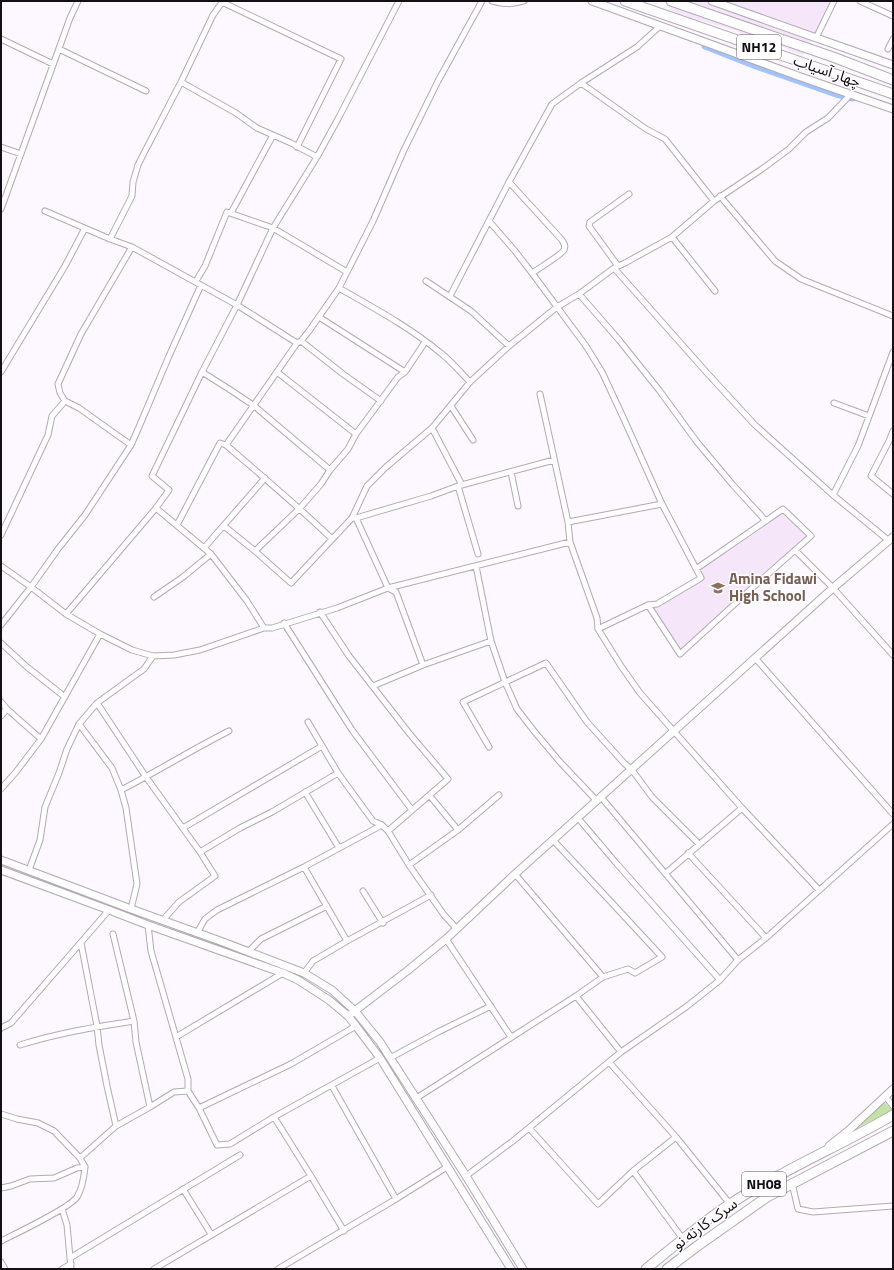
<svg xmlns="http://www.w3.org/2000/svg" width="894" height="1270" viewBox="0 0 894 1270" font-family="'Titillium Web','Noto Sans Arabic',sans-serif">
	<rect width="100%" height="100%" fill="#fdf7ff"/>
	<path fill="#f6e6fa" d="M673,1H833L803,55L793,52L778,44L746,34L706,22L691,19L670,10Z
		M783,512L806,537L680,652L653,609L703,579L698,568Z"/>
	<path fill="#c3e2a5" d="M883,1101L892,1110L859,1127L861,1122Z"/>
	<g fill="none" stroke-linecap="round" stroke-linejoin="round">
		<path stroke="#a2c4fd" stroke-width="7" d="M705,46L756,66L836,94L853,98"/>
		<g stroke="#b3a9b6" stroke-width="7">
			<path id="street" d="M492,1C504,4 512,5 524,1
				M860,1L893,16
				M222,2L341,59L297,147
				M816,38L834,1
				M1,39L53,64
				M59,49L146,91
				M888,49L893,39
				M181,82L236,113L257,128L291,143L317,157
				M581,83L646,129L665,139L714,201
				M1,147L21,154
				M509,182L562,240C564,243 566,246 564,250C561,255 538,269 532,273
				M720,196L775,261L801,279L893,316
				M1,209L70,18L78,1
				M45,211L110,239L132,247L237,305L297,343
				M231,213L273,135
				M489,221L515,251L532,273L586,346L602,372L623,417L662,504L701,578L657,604L648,605L598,629
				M672,237L715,291
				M110,239L132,196L133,182L138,165L144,153L181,82L213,15L223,1
				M618,266L589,226L590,222L629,194
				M614,268L708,374L755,425L833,495L888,540
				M196,281L205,266L227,212L273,228L347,272
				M426,281L471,311L509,346
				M339,288C374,308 411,328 442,354C452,362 461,373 470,382
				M579,294L619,340L659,390L697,442L733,485L766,521
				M450,296L509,182L552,104L581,83L637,47L660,26
				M319,317L405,372
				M301,341L343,374L381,401
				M1,372L65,266L85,228
				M202,372L229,389L253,405L330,470
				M277,372L356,434
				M540,394L568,522L570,542L597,618L598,629L621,666L640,693L742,808L819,890
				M834,403L869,416
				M451,406L473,440
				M432,428L462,485
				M893,431L889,441L871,476L893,494
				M131,445L79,408L65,401L60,393L58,384L81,334L132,247
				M226,445L297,343L301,341L309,331L339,288L373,221L404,150L438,81L482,1
				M511,472L518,506
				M458,486L478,554
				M833,495L858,446L893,352
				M156,508L211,554L247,601L264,628
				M352,518H356L431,496L458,486L554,460
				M356,518L388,588L396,592L423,665
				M568,522L662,504
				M177,525L220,443L226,445C262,476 298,506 332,539
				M224,526L255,551L291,583L352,518L367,486L386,467L432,428L470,382L509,346L557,307L579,294L614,268L625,263L672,237L714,201L762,169L789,149L806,132L828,118L851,94
				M1,535L48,435L52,416L65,401
				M204,548L265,478
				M795,550L833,588L893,655
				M255,551L300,508L321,484L330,470L348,449L356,434L398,377L405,372L425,342
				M1,566L31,587L66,614L100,634L132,650L153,656L174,655L200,650L264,628H272L337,608L388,588L570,542
				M476,566L491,641L505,682L517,709L534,731L560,762L597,801
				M154,597L183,577L211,554
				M648,605L680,654L750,590L811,536L783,509L696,569
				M320,612L349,656L409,733L448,779L388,831
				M66,614L156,508L169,490L152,476L202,372L237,305L273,228L317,157L339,117L399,1
				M284,623L352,730L412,810
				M1,625L31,587L58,549L85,515L131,445L139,427L169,356L201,285
				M1,643L27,667L65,697
				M756,659L893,814
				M373,686L423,665L491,641
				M1,702L7,709L41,739
				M97,703L146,777L200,852L215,876L179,902L162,921
				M1,716L7,709
				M308,722L338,773L373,821L382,825L388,831L409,865L444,915L457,929
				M79,724L112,768L121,790L126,808L137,884L131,909
				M489,747L463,702L546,663L587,722L624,763L632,770L652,797L699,844
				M1,789L16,772L41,739L100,634
				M121,790C158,771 193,749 229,731
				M305,792L339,848
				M430,796L458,830
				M601,797L738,960
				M578,818L617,864L720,980
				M183,828L322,746
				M200,852L240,828L272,812L338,773
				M688,853L766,938
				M409,865L458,830L499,795
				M304,867L347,941
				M29,870L40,840L45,807L59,773L67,749L79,724L97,703L144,669L153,656
				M666,873L742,808
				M515,874L603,977
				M363,891L383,923
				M148,925L151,951L188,1079V1091
				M197,933L205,919L217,910L304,867L382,825
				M113,934L134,1021L136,1042L150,1107
				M446,939L511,1037
				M81,943L97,1026L99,1045L107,1086L116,1126
				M248,952L261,939L327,906
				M304,973L313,961L347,941L431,895
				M576,996L621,1052
				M1,1028L11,1023L109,910
				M176,1037L283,973
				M20,1045C58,1033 95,1027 134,1021
				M390,1058L438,1032L491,1006
				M609,1062L676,1137L730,1204
				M332,1086L396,1199
				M885,1096L893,1106
				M415,1099L576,996L603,977L628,969L635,973L662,957L612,903L553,840
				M199,1108L217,1145L230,1144L274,1117L380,1058
				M1,1114L17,1119L38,1123L54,1131L80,1158L85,1167
				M274,1117L311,1176L344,1231
				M529,1128L598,1204L633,1171L683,1239
				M80,1158L116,1126L150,1107L174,1092L188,1091L199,1108L291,1064L356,1026
				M633,1171L676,1137
				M466,1176L513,1141L621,1052L686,1007L720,980L738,960L766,938L893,824
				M792,1183L798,1209L813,1212L893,1206
				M1,1188L11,1186L30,1179L54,1178L77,1168L85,1167
				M183,1189L211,1234
				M62,1209L67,1225L71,1269
				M1,1241C15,1234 70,1208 77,1197C82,1189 84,1177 85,1167
				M70,1258L240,1155
				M1,1262L5,1269
				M62,1269L71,1264
				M154,1269L311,1176
				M278,1269L396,1199L447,1167"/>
		</g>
		<g stroke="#b3a9b6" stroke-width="9">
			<path id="secondary" d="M592,1L798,76L893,109
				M712,1L893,65
				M1,860L131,909L223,942L304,973L332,990L355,1011L380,1042L466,1176L523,1269
				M1,870L109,910L148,925L283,973L298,980L329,1000L348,1016L356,1026L380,1058L511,1269
				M348,1016L407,971L446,939L515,874L833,588L893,537
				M829,1146L848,1131L893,1089"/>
		</g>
		<g stroke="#b3a9b6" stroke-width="11">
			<path id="highway" d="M625,1L893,94
				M671,1L833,57L893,80
				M646,1269C673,1247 701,1223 730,1204C782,1170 840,1146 893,1115
				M667,1269L696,1247L767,1197L893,1131"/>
		</g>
		<use href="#street" stroke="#fff" stroke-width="5"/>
		<use href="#secondary" stroke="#fff" stroke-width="7"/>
		<use href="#highway" stroke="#fff" stroke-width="9"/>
	</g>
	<defs>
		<g id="school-bare" transform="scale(1.08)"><path d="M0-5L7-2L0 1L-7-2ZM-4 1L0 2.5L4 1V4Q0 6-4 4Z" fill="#8d6e63" stroke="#fff" stroke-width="2.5" paint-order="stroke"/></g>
	</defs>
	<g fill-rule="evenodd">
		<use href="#school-bare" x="718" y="588"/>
	</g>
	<g text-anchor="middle" stroke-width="3" stroke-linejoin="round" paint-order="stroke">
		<g fill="#fff" stroke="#5a575a" stroke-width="1">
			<rect x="737" y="35" width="44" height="24" rx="3"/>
			<rect x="742" y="1172" width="44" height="24" rx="3"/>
		</g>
		<g font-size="14" font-weight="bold" fill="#130f14">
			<text x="759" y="52">NH12</text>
			<text x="764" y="1189">NH08</text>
		</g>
		<g font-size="15" fill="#130f14" stroke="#fff">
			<text transform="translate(827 71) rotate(19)" y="5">چهار آسیاب</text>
			<text transform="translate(705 1224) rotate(-36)" y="5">سرک کارته نو</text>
		</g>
		<g font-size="15" font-weight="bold" fill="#785e54" stroke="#fff" text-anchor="start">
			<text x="729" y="584">Amina Fidawi<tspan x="729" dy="17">High School</tspan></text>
		</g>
	</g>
	<rect width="894" height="1270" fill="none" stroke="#130f14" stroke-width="4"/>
</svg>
